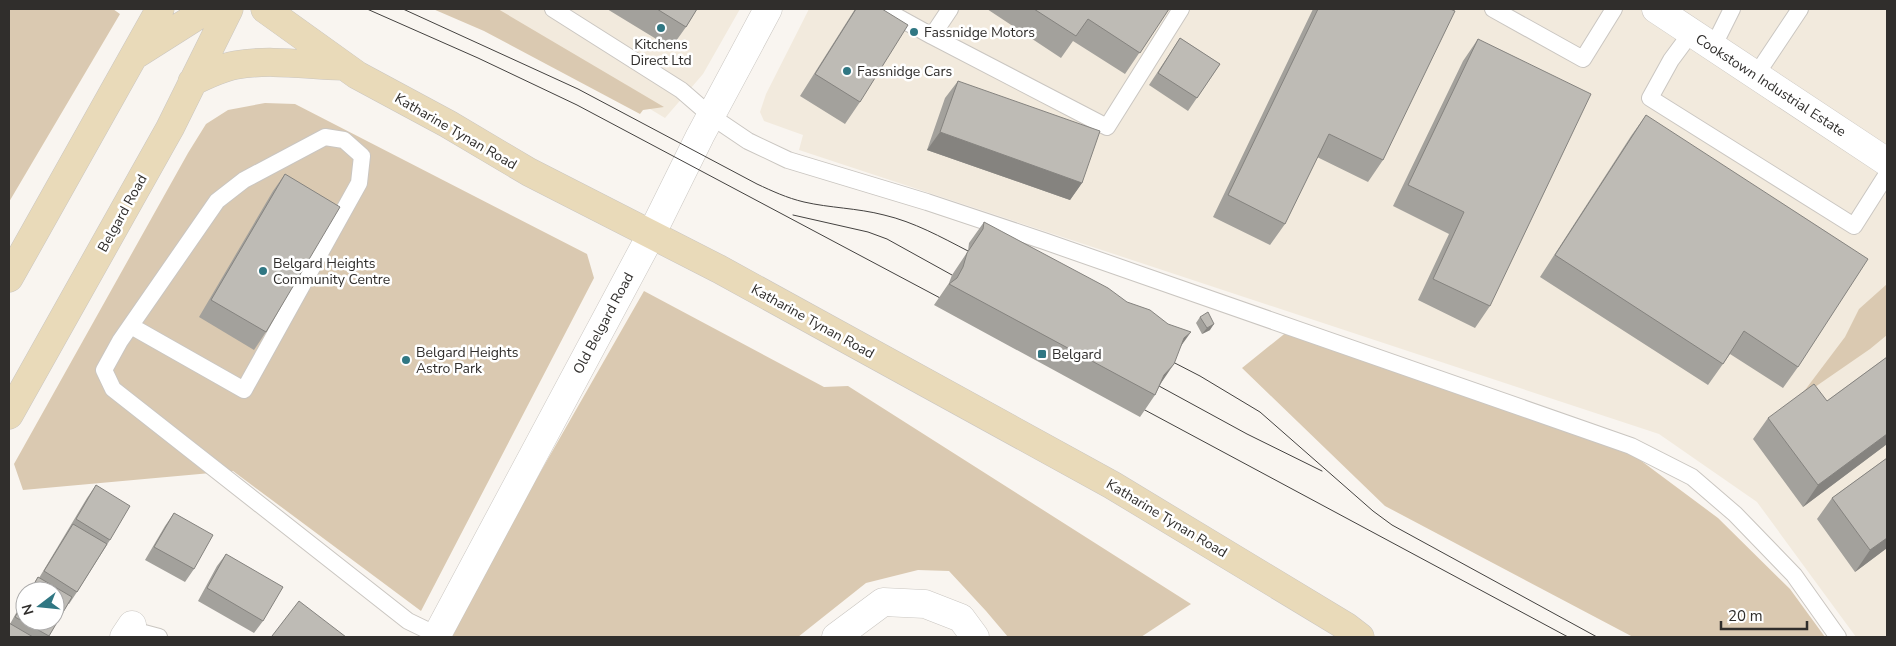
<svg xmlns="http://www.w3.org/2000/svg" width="1896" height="646" viewBox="0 0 1896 646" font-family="'Nunito Sans',sans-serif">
	<rect width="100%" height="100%" fill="#f9f5f0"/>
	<path fill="#f2eadd" d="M484,9H740L703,74L665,118Z
		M809,9H1887V637H1856L1757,502L1659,434L799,150L803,135L764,121L760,112L766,94Z"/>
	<path fill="#dac9b1" d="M9,9H113L120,14L9,202Z
		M433,9H498L664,107L643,110L640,114L484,31Z
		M265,103L295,104L587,254L594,278L421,611L233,471L23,490L14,464L188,153L206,124L228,110Z
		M1887,284V335L1870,349L1799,398L1845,337L1859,309Z
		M644,291L824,387L848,386L1191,604L1141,637H1008L986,611L949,571L918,570L866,583L798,637H446Z
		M1288,331L1628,451L1718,518L1790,589L1825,637H1633L1385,506L1242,368Z"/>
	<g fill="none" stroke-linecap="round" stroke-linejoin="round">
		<g stroke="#cac6c1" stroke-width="18">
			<path id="lane" d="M553,9L681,90L711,116L748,141L788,160L927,202L1044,241L1631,446L1692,477L1735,514L1794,575L1838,637
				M883,9L932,36L950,9
				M1493,9L1583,59L1614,9
				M1691,33L1671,60L1650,98L1854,226L1887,174
				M932,36L1107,127L1181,9
				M1713,47L1732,9
				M1756,75L1800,9
				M131,326L244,390L359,183L362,156L344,140L325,137L244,180L217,201L120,341L104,370L113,389L408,621L437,635
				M129,629L159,637"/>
		</g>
		<g stroke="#cac6c1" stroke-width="29">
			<path id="street" d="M1656,9L1887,162
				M124,637L132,625
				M436,637L651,235L700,136L768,9
				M836,637L883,602L925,604L961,618L975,637"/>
		</g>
		<g stroke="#cac6c1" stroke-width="29">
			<path id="secondary" d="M265,9L357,75L448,124L529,172L719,269L1112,485L1347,627L1360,637
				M137,54L208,9
				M192,82C206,75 220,68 236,65C270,59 307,65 342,66
				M9,278L160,9
				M9,415L170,128L229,9"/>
		</g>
		<use href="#lane" stroke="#fff" stroke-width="16"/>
		<use href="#street" stroke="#fff" stroke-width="28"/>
		<use href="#secondary" stroke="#e9dab9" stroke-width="28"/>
		<path stroke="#444240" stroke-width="1" d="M367,9L478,58L577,105L942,299
			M403,9L578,89L757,184C772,191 787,198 804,202C830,208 857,208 884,215C914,222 941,237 968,251
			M793,215L868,232L887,239L952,275
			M1169,360L1200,376L1260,412L1373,511L1392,525L1597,637
			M1159,386L1247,434L1322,471
			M1143,409L1568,637"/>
	</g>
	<path fill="#a3a19c" d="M607,9H697L686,27L671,48Z
		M855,9H882L860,102L845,124L800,96Z
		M987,9H1169L1125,74L1073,41L1061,58Z
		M1313,9H1450L1383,160L1368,182L1317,157L1285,224L1270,245L1213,217Z
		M1180,38L1220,64L1188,111L1149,85Z
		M1478,39L1490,306L1475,328L1418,300L1449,234L1393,206L1463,61Z
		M958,81L1082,183L1070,200L927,150L945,98Z
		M1646,115L1798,367L1783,388L1730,354L1708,385L1540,277L1631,136Z
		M285,174L266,332L254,350L199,317L273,191Z
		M984,222L1180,348L1161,383L1155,395L1140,417L934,305L949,283L952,275L968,251L969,243Z
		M1200,317L1210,330L1202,334L1196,323Z
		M1887,357V444L1803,507L1753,439L1768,418L1827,401Z
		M1887,458V548L1855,572L1817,519L1832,498Z
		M96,485L110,540L77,592L69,604H68L48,637H9L10,624L25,597V621L55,591H29L38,577L39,578L87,498Z
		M174,513L194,569L185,582L145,560L165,526Z
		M226,554L263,621L254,633L198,601L217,566Z"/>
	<path fill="#85837f" d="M940,132L1082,183L1070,200L927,150Z
		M1214,324L1210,330L1202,334L1207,328Z
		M1191,332L1176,353L1184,338Z
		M1174,364L1159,386L1164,375Z
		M1887,434V444L1803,507L1818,485Z
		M1887,538V548L1855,572L1870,550Z"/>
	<path fill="#bebbb5" stroke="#85837f" d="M657,9H697L686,27Z
		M856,9H882L908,25L860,102L815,74Z
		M1034,9H1169L1140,53L1088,19L1076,36Z
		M1318,9H1450L1455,11L1383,160L1329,134L1285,224L1228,195Z
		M1180,38L1220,64L1197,98L1158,73Z
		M1478,39L1591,94L1490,306L1433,279L1464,212L1408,185Z
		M958,81L1100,131L1082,183L940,132Z
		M1646,115L1868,259L1798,367L1744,331L1723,364L1555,255Z
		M285,174L340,207L266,332L211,300Z
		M984,222L1108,288L1127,302L1150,310L1168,324L1191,332L1184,338L1174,364L1164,375L1155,395L949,284L957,278L963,267L967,253L983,229Z
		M1208,312L1214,324L1207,328L1200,317Z
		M1887,357V434L1818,485L1768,418L1814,384L1827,401Z
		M1887,458V538L1870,550L1832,498Z
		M96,485L130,506L110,540L76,519Z
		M174,513L213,535L194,569L154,547Z
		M73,524L107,544L77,592L44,571Z
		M226,554L283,587L263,621L207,588Z
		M38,577L72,597L49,636L15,617L25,600V621H55V591H30Z
		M299,601L346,637H274L272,636Z
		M9,623L33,637H9Z"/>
	<g fill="#307783" stroke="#fff" stroke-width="2">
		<circle cx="661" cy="28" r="5"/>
		<circle cx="914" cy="32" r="5"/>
		<circle cx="847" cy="71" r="5"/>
		<circle cx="263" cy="271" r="5"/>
		<rect x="1037" y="349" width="10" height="10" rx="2.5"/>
		<circle cx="406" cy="360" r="5"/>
	</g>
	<g text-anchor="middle" stroke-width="5" stroke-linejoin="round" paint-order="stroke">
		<g font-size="14" fill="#302e2c" stroke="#fff" text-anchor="start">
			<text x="924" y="37">Fassnidge Motors</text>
			<text x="661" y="49" text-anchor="middle">Kitchens<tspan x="661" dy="16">Direct Ltd</tspan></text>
			<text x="857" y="76">Fassnidge Cars</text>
			<text x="273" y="268">Belgard Heights<tspan x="273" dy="16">Community Centre</tspan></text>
			<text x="416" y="357">Belgard Heights<tspan x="416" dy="16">Astro Park</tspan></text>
			<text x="1052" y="359">Belgard</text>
		</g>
		<g font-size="14" fill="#302e2c" stroke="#fff">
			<text transform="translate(1771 85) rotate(33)" y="5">Cookstown Industrial Estate</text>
			<text transform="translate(456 131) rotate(30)" y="5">Katharine Tynan Road</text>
			<text transform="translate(122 213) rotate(-61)" y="5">Belgard Road</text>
			<text transform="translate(813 321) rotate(29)" y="5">Katharine Tynan Road</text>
			<text transform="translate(603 323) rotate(-62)" y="5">Old Belgard Road</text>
			<text transform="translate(1167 518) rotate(31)" y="5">Katharine Tynan Road</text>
		</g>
	</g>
	<rect width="1896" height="646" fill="none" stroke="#302e2c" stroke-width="20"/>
	<g transform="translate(40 606) rotate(254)"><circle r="24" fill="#ffffff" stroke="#acabab"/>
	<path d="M0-4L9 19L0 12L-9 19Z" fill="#307783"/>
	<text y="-8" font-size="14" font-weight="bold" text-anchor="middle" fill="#302e2c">N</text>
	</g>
	<path d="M1721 621v8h86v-8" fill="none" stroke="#302e2c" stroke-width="2.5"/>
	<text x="1728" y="621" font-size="15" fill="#302e2c" stroke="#ffffff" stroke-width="4" paint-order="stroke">20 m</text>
</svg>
